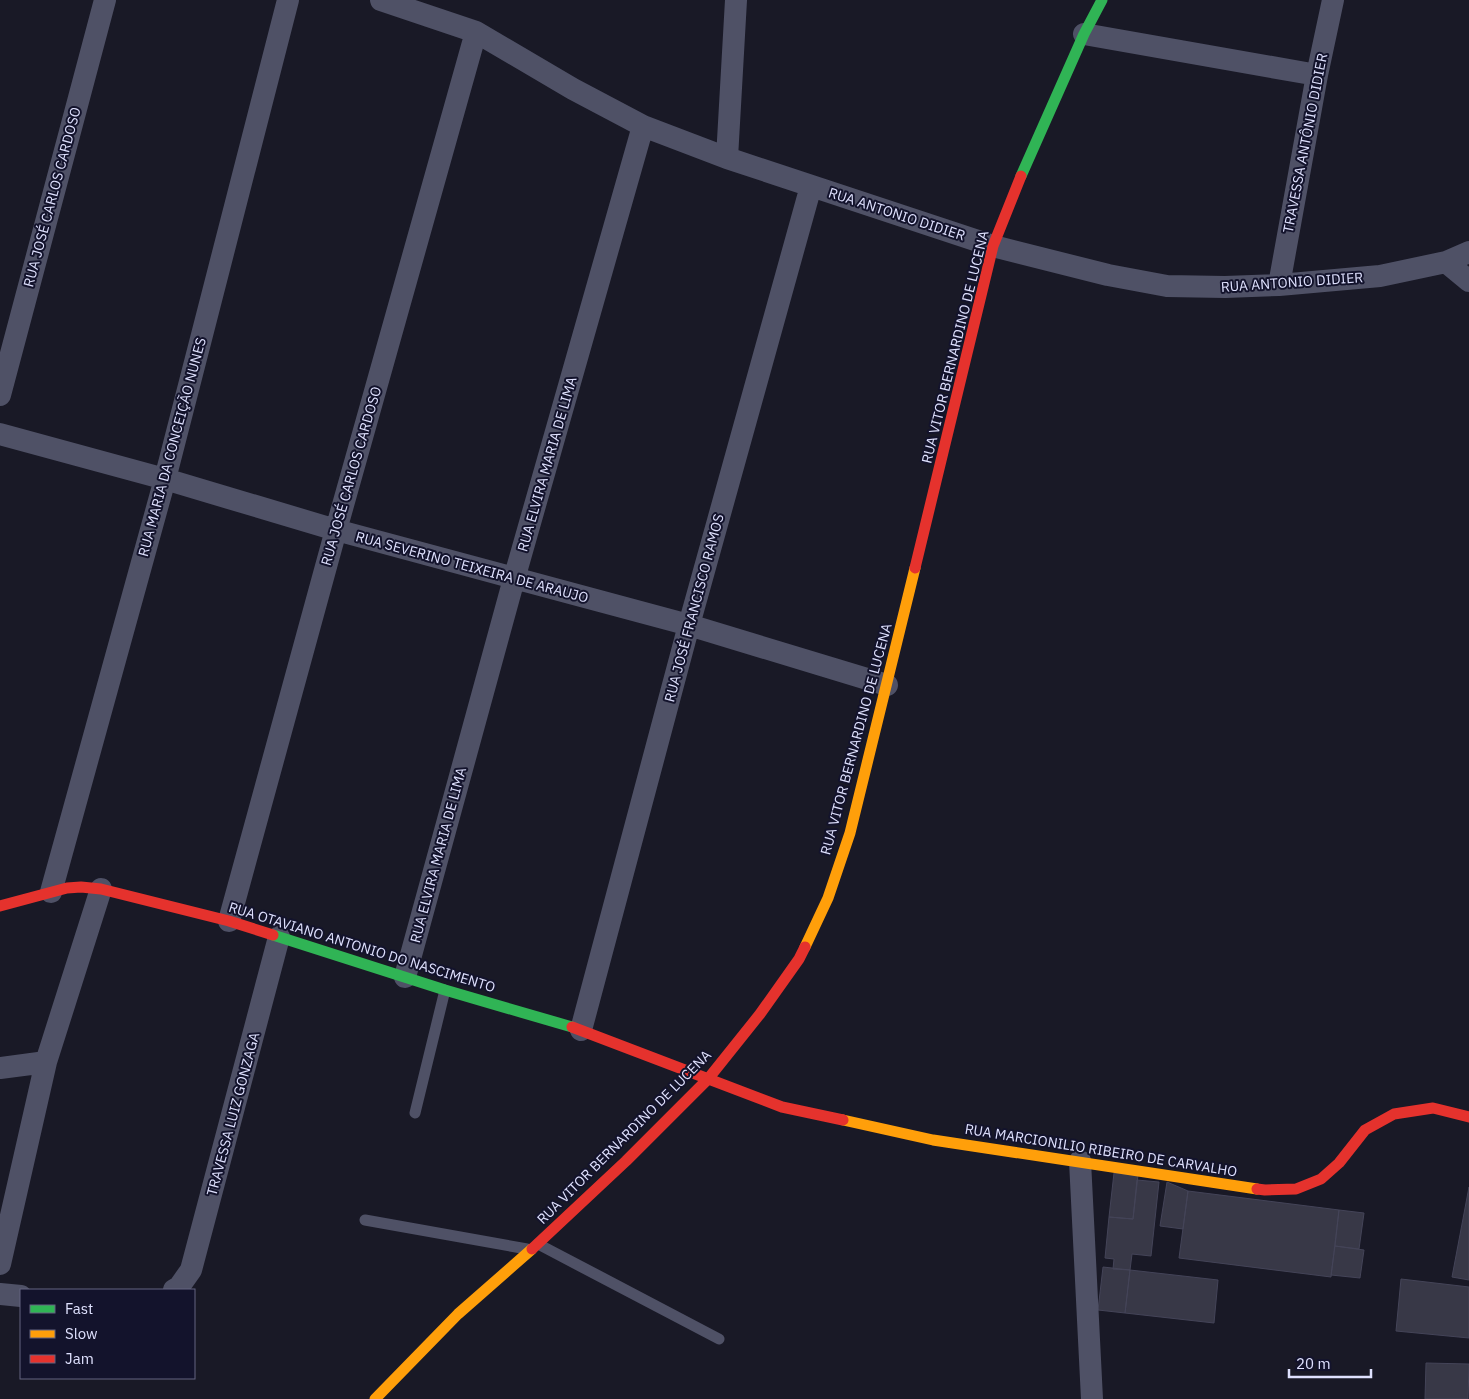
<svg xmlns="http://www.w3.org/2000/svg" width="1469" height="1399" viewBox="0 0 1469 1399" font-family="'IBM Plex Sans',sans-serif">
	<rect width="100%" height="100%" fill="#191926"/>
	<path fill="#383847" stroke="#444458" d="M1114,1173L1138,1175L1133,1219L1109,1217Z
		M1137,1180L1159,1182L1151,1256L1132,1254L1130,1270L1113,1269L1114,1259L1105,1258L1109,1217L1133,1219Z
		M1167,1182L1188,1191L1183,1229L1160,1226Z
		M1469,1187V1280L1452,1277Z
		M1188,1191L1339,1210L1331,1277L1179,1258Z
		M1339,1210L1364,1213L1359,1249L1335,1246Z
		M1335,1246L1364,1250L1360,1278L1331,1275Z
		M1103,1267L1130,1270L1125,1313L1098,1310Z
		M1130,1270L1218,1280L1214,1323L1125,1313Z
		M1401,1279L1469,1287V1338L1396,1331Z
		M1426,1363L1469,1364L1468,1399H1425Z"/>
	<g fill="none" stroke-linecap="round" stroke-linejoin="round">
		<path stroke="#4f5166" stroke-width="11" d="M415,1113L445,990
			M365,1220L527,1249
			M538,1244L719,1339"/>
		<path stroke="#4f5166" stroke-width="22" d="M381,0L476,32L573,89L643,126L727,158L993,246L1108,275L1167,286L1225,287L1279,285L1380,276L1446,262L1469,252
			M1084,34L1317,75
			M727,158L736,0
			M1446,262L1469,281
			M1279,285L1317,75L1333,0
			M0,395L105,0
			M0,434L165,479L336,530L689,625L887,685
			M51,892L165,479L288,0
			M229,921L336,530L476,32
			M405,977L514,579L643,126
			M581,1030L689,625L811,186
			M0,1068L46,1062
			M1080,1161L1092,1399
			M0,1264L46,1062L101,889
			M174,1290L179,1287L191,1270L279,937
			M0,1294L21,1296"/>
		<path stroke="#30b455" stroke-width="11" d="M1021,176L1084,34L1102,0
			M273,935L445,990L572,1027"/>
		<path stroke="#ff9f0a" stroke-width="11" d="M805,947L828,898L850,833L915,568
			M843,1120L933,1140L1257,1189
			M375,1399L458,1314L532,1249"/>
		<path stroke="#e5322d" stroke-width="11" d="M915,568L993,246L1021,176
			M0,906L67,888L81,887L101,889L229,921L273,935
			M572,1027L782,1107L843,1120
			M1257,1189L1265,1190L1296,1189L1321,1179L1339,1163L1365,1130L1394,1114L1433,1108L1469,1117
			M532,1249L626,1161L708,1079L760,1014L799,959L805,947"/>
	</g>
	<g text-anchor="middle" stroke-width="4" stroke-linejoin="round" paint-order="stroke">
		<g font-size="14" fill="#dfe1fe" stroke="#13132c">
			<text transform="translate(1305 143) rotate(-79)" y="5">TRAVESSA ANTÔNIO DIDIER</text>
			<text transform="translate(52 197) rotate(-75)" y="5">RUA JOSÉ CARLOS CARDOSO</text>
			<text transform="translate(897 214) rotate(18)" y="5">RUA ANTONIO DIDIER</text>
			<text transform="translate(1292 282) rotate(-4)" y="5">RUA ANTONIO DIDIER</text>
			<text transform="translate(955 347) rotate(-76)" y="5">RUA VITOR BERNARDINO DE LUCENA</text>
			<text transform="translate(172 447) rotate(-75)" y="5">RUA MARIA DA CONCEIÇÃO NUNES</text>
			<text transform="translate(547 464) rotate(-74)" y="5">RUA ELVIRA MARIA DE LIMA</text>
			<text transform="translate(351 476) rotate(-74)" y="5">RUA JOSÉ CARLOS CARDOSO</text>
			<text transform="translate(472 567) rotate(15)" y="5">RUA SEVERINO TEIXEIRA DE ARAUJO</text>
			<text transform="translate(694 608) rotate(-75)" y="5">RUA JOSÉ FRANCISCO RAMOS</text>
			<text transform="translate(856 739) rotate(-75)" y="5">RUA VITOR BERNARDINO DE LUCENA</text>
			<text transform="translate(438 855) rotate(-75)" y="5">RUA ELVIRA MARIA DE LIMA</text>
			<text transform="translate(362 947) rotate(17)" y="5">RUA OTAVIANO ANTONIO DO NASCIMENTO</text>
			<text transform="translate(233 1114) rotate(-75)" y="5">TRAVESSA LUIZ GONZAGA</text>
			<text transform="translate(624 1137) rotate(-45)" y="5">RUA VITOR BERNARDINO DE LUCENA</text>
			<text transform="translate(1101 1150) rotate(9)" y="5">RUA MARCIONILIO RIBEIRO DE CARVALHO</text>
		</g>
	</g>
	<rect x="20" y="1289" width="175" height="90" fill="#13132c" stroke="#656580"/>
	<rect x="30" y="1305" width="25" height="8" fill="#30b455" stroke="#656580"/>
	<text x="65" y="1314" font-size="15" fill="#dfe1fe">Fast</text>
	<rect x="30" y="1330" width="25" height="8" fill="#ff9f0a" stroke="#656580"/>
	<text x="65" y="1339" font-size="15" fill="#dfe1fe">Slow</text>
	<rect x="30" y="1355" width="25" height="8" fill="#e5322d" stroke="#656580"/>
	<text x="65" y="1364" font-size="15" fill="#dfe1fe">Jam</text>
	<path d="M1289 1369v8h82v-8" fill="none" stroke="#dfe1fe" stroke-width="2.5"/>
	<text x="1296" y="1369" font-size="15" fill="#dfe1fe" stroke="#13132c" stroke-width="4" paint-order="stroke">20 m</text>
</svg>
